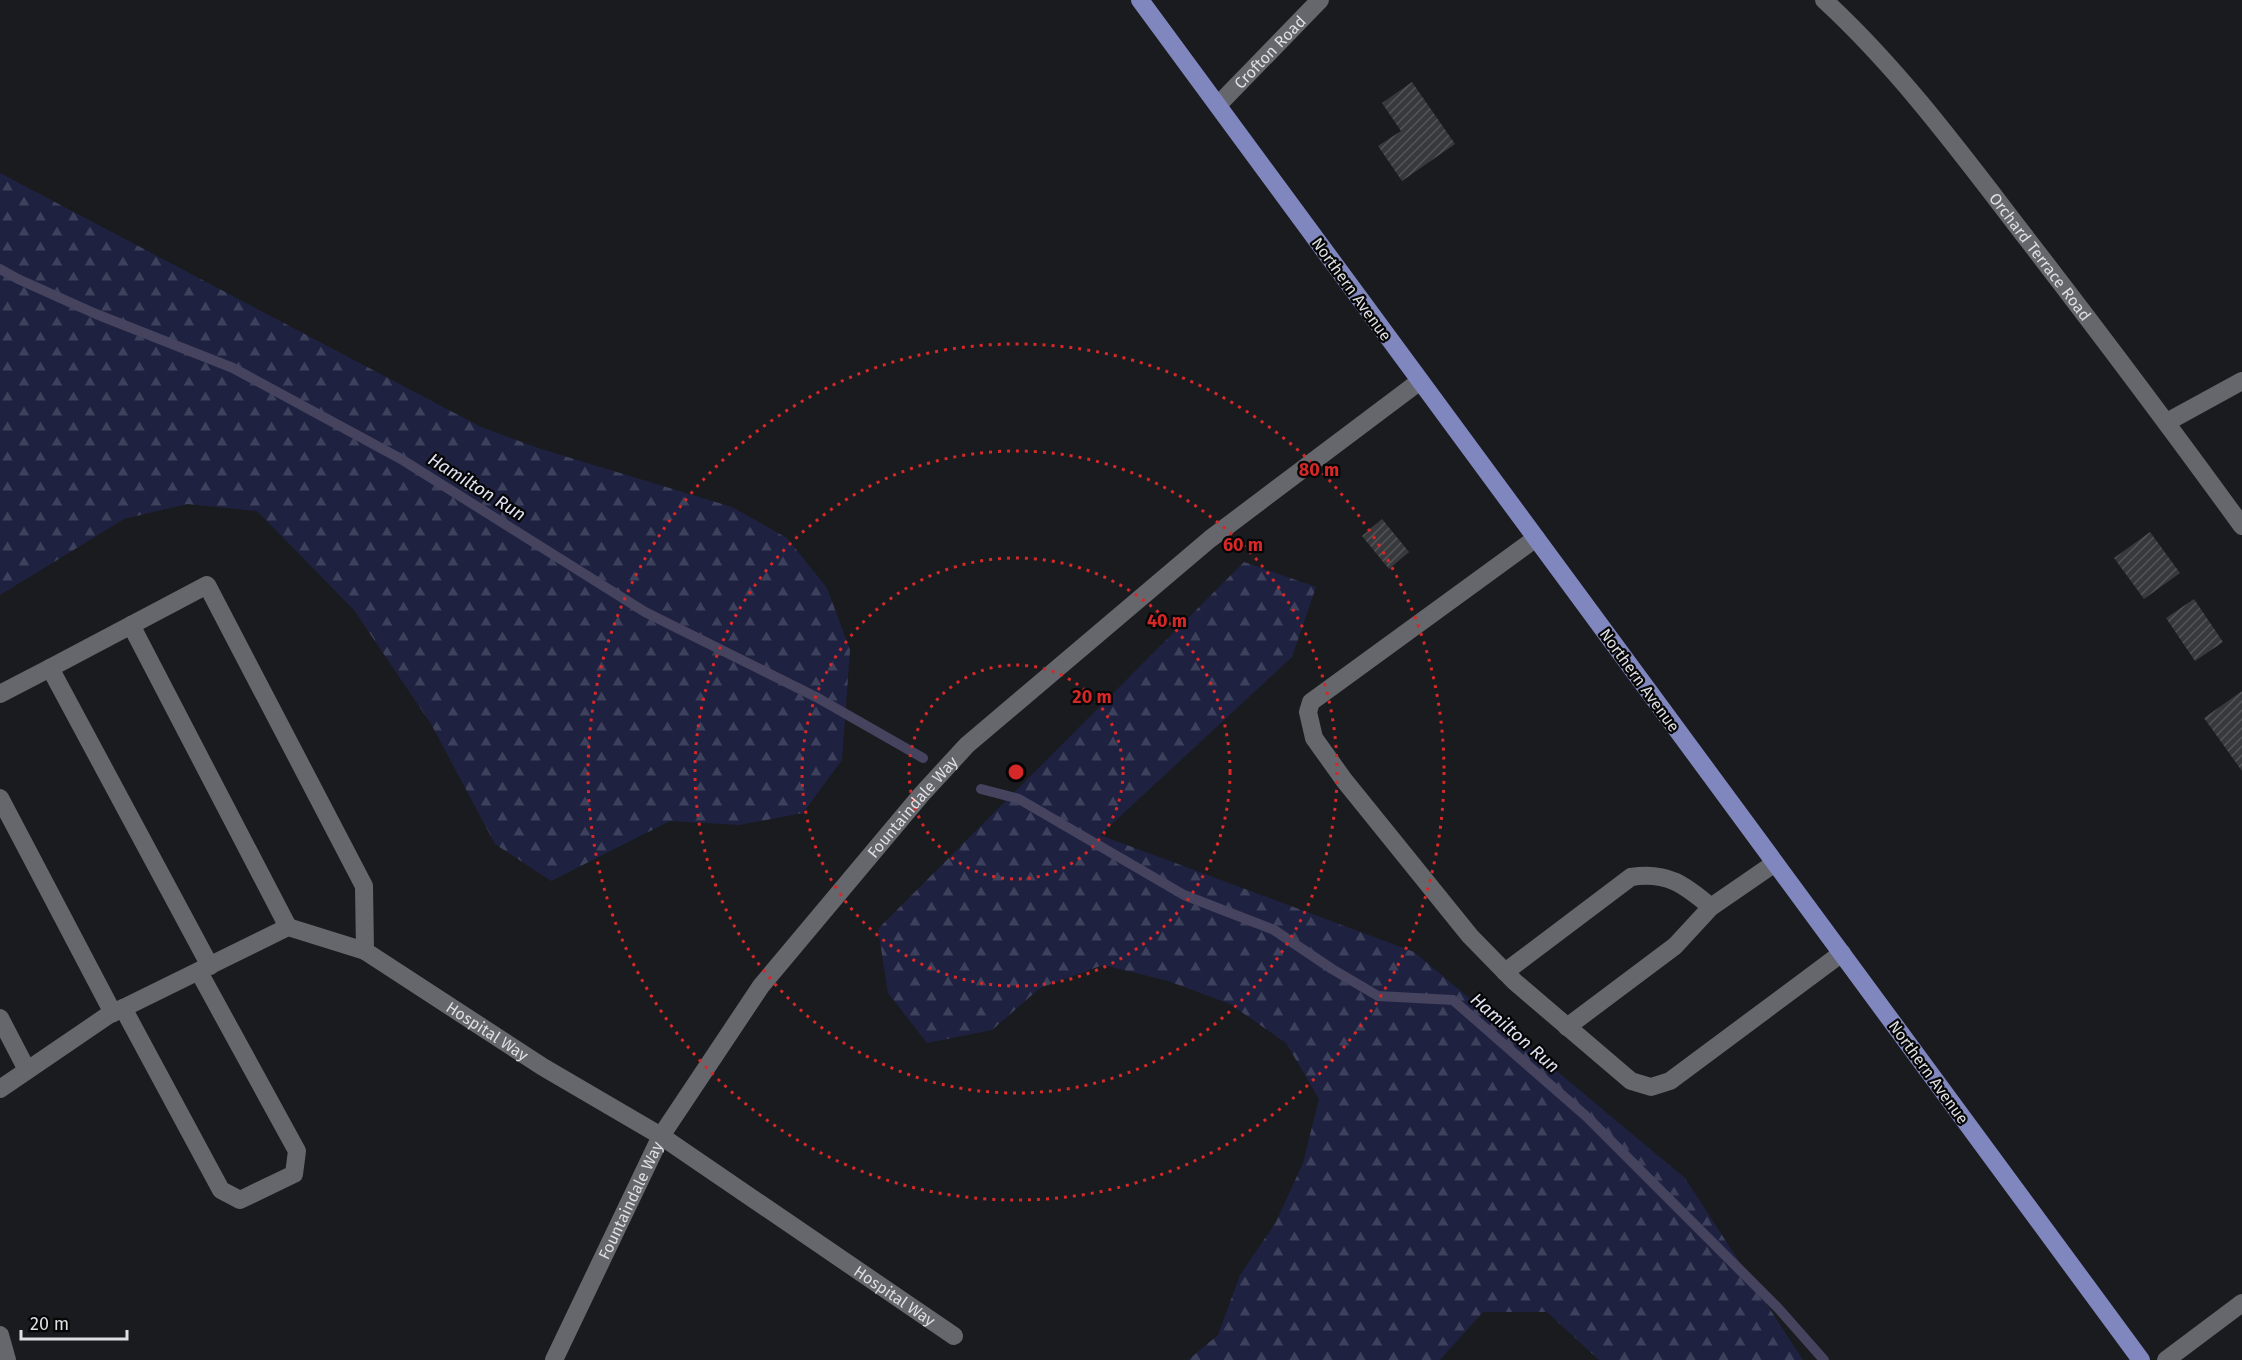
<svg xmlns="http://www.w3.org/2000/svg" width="2242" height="1360" viewBox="0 0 2242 1360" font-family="'Fira Sans',sans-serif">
	<defs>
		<pattern id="forest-firs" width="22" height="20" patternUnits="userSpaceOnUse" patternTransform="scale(1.5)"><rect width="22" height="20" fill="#1e2140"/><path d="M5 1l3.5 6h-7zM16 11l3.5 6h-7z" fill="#3e415b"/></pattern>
		<pattern id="building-hatch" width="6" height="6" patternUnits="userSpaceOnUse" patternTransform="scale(1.5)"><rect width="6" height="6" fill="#38393d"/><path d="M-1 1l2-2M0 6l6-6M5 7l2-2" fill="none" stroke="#545559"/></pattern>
	</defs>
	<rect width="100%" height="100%" fill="#1a1b1f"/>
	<path fill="url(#forest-firs)" d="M0,173L481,427L541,449L732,507L787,538L827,588L850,650L842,760L803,813L739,825L670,821L551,881L495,844L431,724L354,610L257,511L187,504L124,519L0,595Z
		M1244,562L1316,587L1292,657L1100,835L1414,952L1685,1178L1803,1360H1599L1547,1312H1483L1440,1360H1188L1218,1335L1240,1275L1276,1222L1303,1163L1319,1099L1286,1043L1230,1004L1168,981L1103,965L1040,988L992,1030L927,1043L888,993L878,929Z"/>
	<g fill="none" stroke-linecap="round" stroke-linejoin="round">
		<path stroke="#45435e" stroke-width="10" d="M0,269L18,279L96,314L233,368L401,459L645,612L818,698L923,758
			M981,789L1019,799L1184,895L1274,930L1332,969L1378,996L1453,1000L1587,1117L1778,1308L1824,1360"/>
	</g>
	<path fill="url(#building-hatch)" d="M1412,82L1455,144L1402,181L1378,146L1401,131L1382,103Z
		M1382,519L1409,552L1389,569L1362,536Z
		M2150,532L2180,573L2144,599L2114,558Z
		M2194,599L2223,642L2195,661L2166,618Z
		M2242,691V771L2204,718Z"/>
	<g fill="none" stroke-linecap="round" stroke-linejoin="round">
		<g stroke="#66676c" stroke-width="18">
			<path id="s1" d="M1824,0C1900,70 1961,153 2024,235C2098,331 2171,428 2242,526"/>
			<path id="s2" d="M1218,105L1320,0"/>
			<path d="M2167,422L2242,381"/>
			<path d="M1536,538L1311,702L1308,712L1314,738L1344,780L1470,936L1515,982L1631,1081L1651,1087L1670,1081L1842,953"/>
			<path d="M131,625L288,927"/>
			<path d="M0,694L50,668"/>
			<path d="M0,798L113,1013"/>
			<path d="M210,966L50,668L207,585L364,886L365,951"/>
			<path d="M1505,972L1631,877C1667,871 1685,885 1711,907"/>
			<path d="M123,1008L221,1190L240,1200L294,1174L297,1151L199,972"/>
			<path d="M0,1018L27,1070"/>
			<path d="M1567,1027L1675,946L1711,907L1775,863"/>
			<path id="s3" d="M0,1089L107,1016L288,927L365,951L543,1067L661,1136L954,1336"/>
			<path d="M0,1335L7,1360"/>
			<path id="s4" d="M554,1360L661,1136L761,986L921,795L967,745L1210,539L1420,381"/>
			<path d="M2166,1360L2242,1303"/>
		</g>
		<path stroke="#8087be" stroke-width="18" d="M1140,0L2141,1360"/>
	</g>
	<g fill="none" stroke="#d62828" stroke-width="3" stroke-dasharray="3 6">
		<circle cx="1016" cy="772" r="107"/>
		<circle cx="1016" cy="772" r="214"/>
		<circle cx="1016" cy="772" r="321"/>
		<circle cx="1016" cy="772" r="428"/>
	</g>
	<g text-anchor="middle" stroke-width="4.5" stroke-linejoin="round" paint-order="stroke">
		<g font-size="16" fill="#dedfe2" stroke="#060607">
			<text dy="6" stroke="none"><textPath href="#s2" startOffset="74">Crofton Road</textPath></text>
			<text dy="6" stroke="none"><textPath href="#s1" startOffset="336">Orchard Terrace Road</textPath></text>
			<text transform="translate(1352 289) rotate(54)" y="6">Northern Avenue</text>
			<text transform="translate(1640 680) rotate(54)" y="6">Northern Avenue</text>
			<text dy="6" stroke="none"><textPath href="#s4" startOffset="663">Fountaindale Way</textPath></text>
			<text dy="6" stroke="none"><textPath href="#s3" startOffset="558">Hospital Way</textPath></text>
			<text transform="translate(1929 1072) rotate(54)" y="6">Northern Avenue</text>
			<text dy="6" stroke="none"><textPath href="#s4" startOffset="177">Fountaindale Way</textPath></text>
			<text dy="6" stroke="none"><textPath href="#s3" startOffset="1044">Hospital Way</textPath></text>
		</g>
		<g font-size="18" font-style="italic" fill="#dee2f2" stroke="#060607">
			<text transform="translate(477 487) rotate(32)" y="6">Hamilton Run</text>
			<text transform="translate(1515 1033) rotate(41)" y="6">Hamilton Run</text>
		</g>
	</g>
	<circle cx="1016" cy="772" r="9" fill="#d62828" stroke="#060607" stroke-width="3"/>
	<g font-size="18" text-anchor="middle" font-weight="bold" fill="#d62828" stroke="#060607" stroke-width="4.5" stroke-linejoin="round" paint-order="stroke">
		<text x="1319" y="476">80 m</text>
		<text x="1243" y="551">60 m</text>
		<text x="1167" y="627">40 m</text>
		<text x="1092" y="703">20 m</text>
	</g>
	<path d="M21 1330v9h106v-9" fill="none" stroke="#dedfe2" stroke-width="3"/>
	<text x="30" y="1330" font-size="18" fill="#dedfe2" stroke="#060607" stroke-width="4.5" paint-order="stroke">20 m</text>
</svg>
